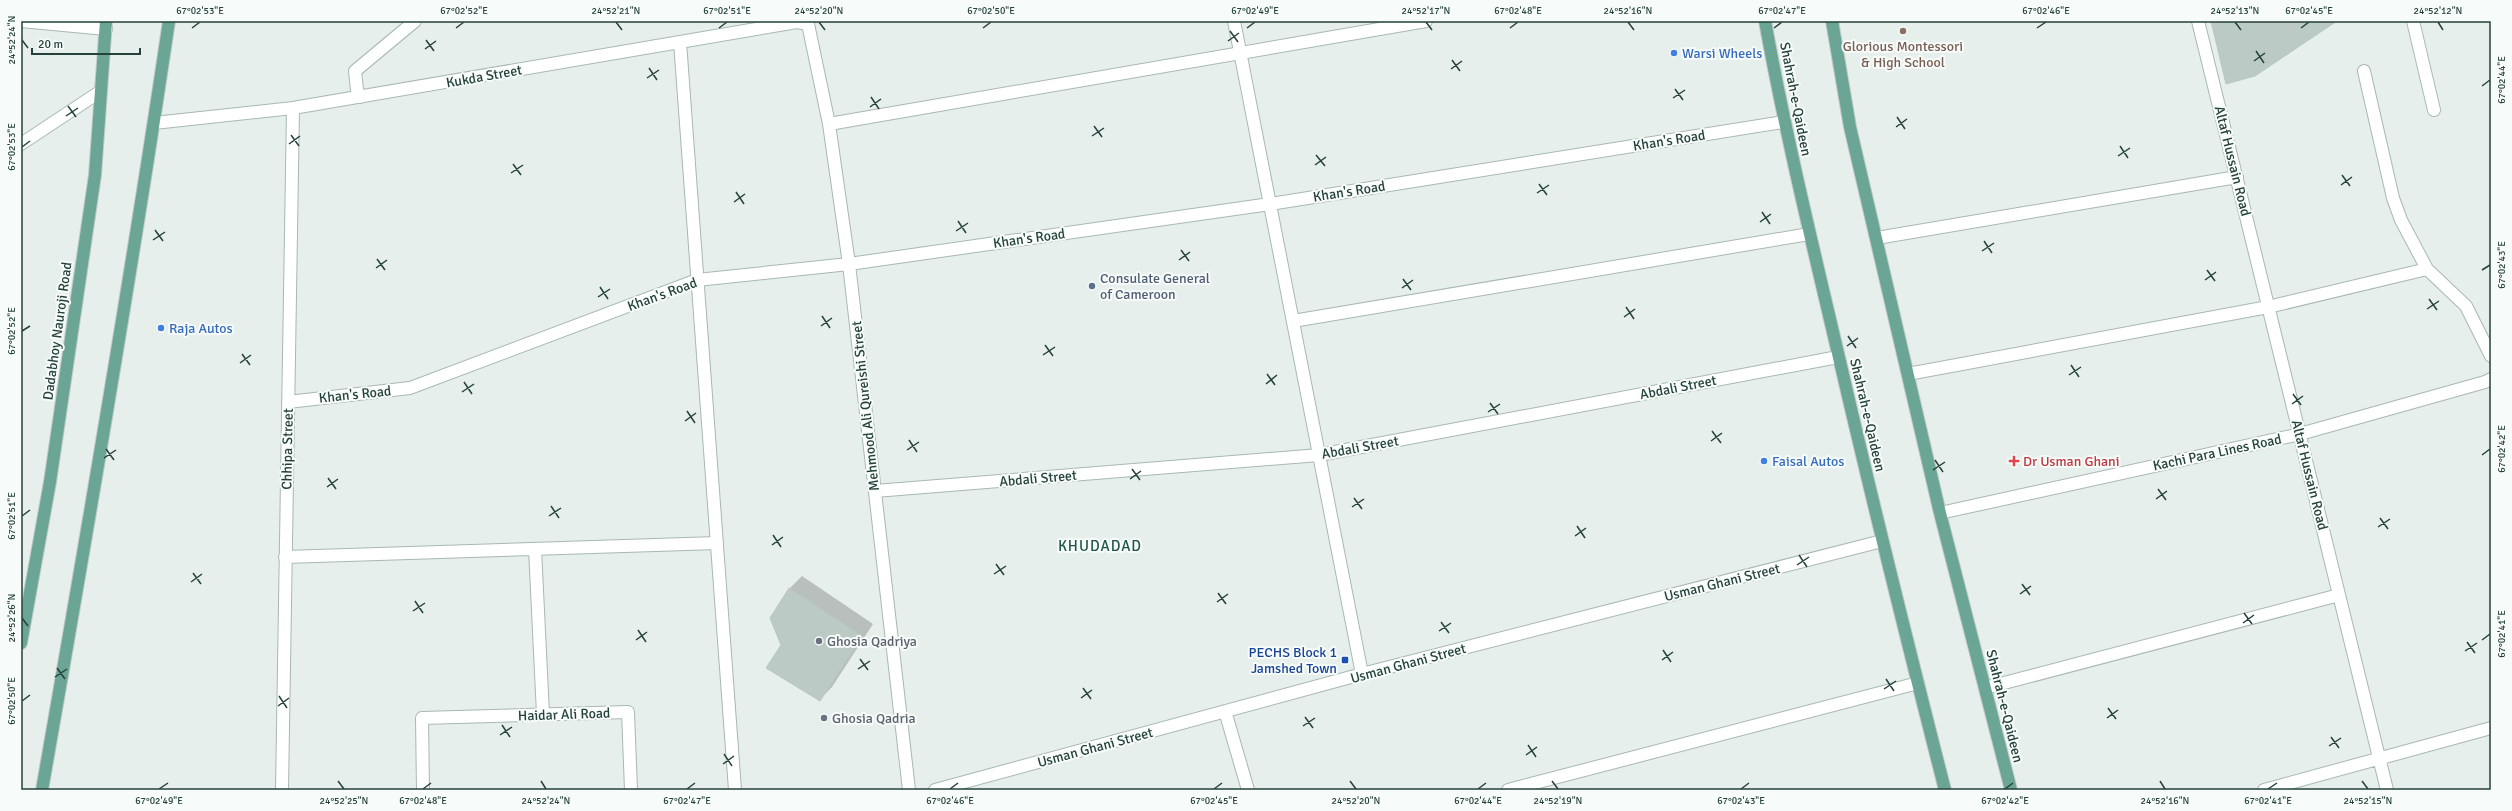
<svg xmlns="http://www.w3.org/2000/svg" width="2512" height="811" viewBox="0 0 2512 811" font-family="Signika,sans-serif">
	<rect width="100%" height="100%" fill="#e6efeb"/>
	<path fill="#0003" d="M802,576L873,624L832,687L819,700L782,645L771,618L790,588Z"/>
	<path fill="#bbcac4" stroke="#b8c9c2" d="M2211,21H2337L2255,76L2226,84Z
		M789,588L862,636L820,701L766,668L781,645L770,618Z"/>
	<g fill="none" stroke-linecap="round" stroke-linejoin="round">
		<g stroke="#a8b8b2" stroke-width="14">
			<path id="minor" d="M21,21L106,29
				M1234,21L1362,674
				M2198,21L2387,790
				M2413,21L2434,110
				M808,24L829,124L849,264L909,790
				M680,42L735,790
				M2364,71L2393,198L2401,220L2427,269
				M360,97L357,90L355,71L415,21
				M154,123L293,108L797,22L808,24
				M829,124L1426,21
				M21,144L101,91
				M1877,238L2237,177
				M1293,321L1809,234
				M1908,374L2268,307L2427,269L2466,306L2491,356
				M288,402L410,388L697,280L849,264L1270,204L1783,122
				M875,491L1319,455L1838,357
				M1940,513L2300,434L2485,382L2491,379
				M535,549L543,714
				M285,557L717,543
				M1985,688L2339,595
				M1225,711L1248,790
				M282,790L293,108
				M423,790L422,718L628,712L631,790
				M935,790L1362,674L1882,541
				M1508,790L1918,683
				M2264,790L2491,728"/>
		</g>
		<g stroke="#c2cac8" stroke-width="14">
			<path id="major" d="M1765,21C1786,137 1814,251 1841,366C1874,508 1909,649 1945,790
				M1832,21L1850,127L1940,513L2011,790
				M21,643L50,482L95,175L106,21
				M42,790C87,534 131,278 169,21"/>
		</g>
		<use href="#minor" stroke="#fff" stroke-width="12"/>
		<use href="#major" stroke="#6aa596" stroke-width="12"/>
	</g>
	<path fill="none" stroke="#24423a" stroke-width="1.5" d="M616,22L622,30M819,22L825,30M1426,22L1432,30M1628,22L1634,30M2235,22L2241,30M2438,22L2443,30M192,28L200,22M456,28L464,22M719,28L727,22M983,28L991,22M1247,28L1255,22M1510,28L1518,22M1774,28L1782,22M2037,28L2046,22M2301,28L2309,22M1230,31L1238,42M22,40L28,48M426,40L434,51M1228,41L1239,33M425,49L436,41M2256,51L2264,63M1452,60L1460,71M2254,61L2265,53M649,68L657,80M1451,69L1462,61M647,78L659,70M2482,86L2490,80M1675,89L1683,100M871,97L879,109M1673,98L1685,90M68,106L76,117M870,107L881,99M66,116L78,108M1897,117L1905,129M1094,126L1102,137M1896,127L1907,119M291,135L299,146M1092,136L1104,128M289,144L300,136M2120,146L2128,158M22,147L30,141M1316,155L1325,166M2118,156L2130,148M513,164L521,175M1315,165L1326,157M511,173L523,165M2342,175L2350,186M1539,184L1547,195M2341,185L2352,177M736,192L744,204M1537,193L1549,185M734,202L745,194M1762,212L1770,224M958,221L966,233M1760,222L1771,214M155,230L163,241M956,231L968,223M153,240L165,232M1984,241L1992,253M1181,250L1189,261M1982,251L1994,243M377,259L385,270M1179,260L1190,252M376,268L387,260M2207,270L2215,281M2482,270L2490,265M1403,279L1411,290M2205,280L2216,272M600,287L608,299M1402,288L1413,280M598,297L610,289M2429,299L2437,310M1626,307L1634,319M2427,309L2439,301M822,316L830,328M1624,317L1635,309M821,326L832,318M22,331L30,326M1848,336L1856,348M1045,345L1053,356M1847,346L1858,338M242,354L250,365M1043,355L1055,347M240,363L251,355M2071,365L2079,377M1267,374L1275,385M2069,375L2081,367M464,382L472,394M1266,384L1277,375M462,392L474,384M2293,394L2301,405M1490,403L1498,414M2292,404L2303,396M687,411L695,423M1488,412L1500,404M685,421L696,413M1712,431L1721,443M909,440L917,452M1711,441L1722,433M106,449L114,460M907,450L919,442M2482,455L2490,449M104,458L116,450M1935,460L1943,472M1132,469L1140,480M1933,470L1945,462M328,478L336,489M1130,479L1141,471M327,487L338,479M2158,489L2166,500M1354,498L1362,509M2156,499L2167,491M551,506L559,518M1352,507L1364,499M22,516L30,510M549,516L561,508M2380,518L2388,529M1577,526L1585,538M2378,527L2390,519M773,535L781,547M1575,536L1586,528M772,545L783,537M1799,555L1807,567M996,564L1004,575M1797,565L1809,557M193,573L201,584M994,574L1006,566M191,582L202,574M2022,584L2030,595M1218,593L1226,604M2020,594L2031,586M415,601L423,613M1217,602L1228,594M413,611L425,603M2244,613L2252,624M22,618L28,626M1441,622L1449,633M2243,623L2254,615M638,630L646,642M1439,631L1451,623M636,640L647,632M2482,640L2490,634M2467,642L2475,653M1663,650L1671,662M2465,651L2477,643M860,659L868,670M1662,660L1673,652M57,668L65,679M858,669L870,661M55,677L67,669M1886,679L1894,691M1083,688L1091,699M1884,689L1896,681M279,696L287,708M1081,698L1092,690M22,701L30,695M278,706L289,698M2108,708L2116,719M1305,717L1313,728M2107,718L2118,710M502,725L510,737M1303,726L1315,718M500,735L512,727M2331,737L2339,748M1528,745L1536,757M2329,746L2341,738M724,754L732,766M1526,755L1537,747M723,764L734,756M338,781L344,789M541,781L546,789M1350,781L1356,789M1552,781L1558,789M2160,781L2165,789M2362,781L2368,789M159,789L168,783M423,789L431,783M687,789L695,783M950,789L958,783M1214,789L1222,783M1478,789L1486,783M1741,789L1749,783M2005,789L2013,783M2268,789L2277,783"/>
	<circle fill="#8d6e63" stroke="#f7fbf9" stroke-width="1.5" cx="1903" cy="31" r="4"/>
	<g fill="#3f7fe0" stroke="#f7fbf9" stroke-width="1.5">
		<circle cx="1674" cy="53" r="4"/>
		<circle cx="161" cy="328" r="4"/>
		<circle cx="1764" cy="461" r="4"/>
	</g>
	<circle fill="#5c6f8a" stroke="#f7fbf9" stroke-width="1.5" cx="1092" cy="286" r="4"/>
	<path fill="#e0444e" stroke="#f7fbf9" stroke-width="1.5" d="M2012 455h4v4h4v4h-4v4h-4v-4h-4v-4h4z"/>
	<g fill="#6b7280" stroke="#f7fbf9" stroke-width="1.5">
		<circle cx="819" cy="641" r="4"/>
		<circle cx="824" cy="718" r="4"/>
	</g>
	<rect fill="#1a4fb4" stroke="#f7fbf9" stroke-width="1.5" x="1341" y="656" width="8" height="8" rx="2"/>
	<g text-anchor="middle" stroke-width="4" stroke-linejoin="round" paint-order="stroke">
		<g font-size="14" fill="#785e54" stroke="#f7fbf9">
			<text x="1903" y="51">Glorious Montessori<tspan x="1903" dy="16">&amp; High School</tspan></text>
		</g>
		<g font-size="14" fill="#366cbe" stroke="#f7fbf9" text-anchor="start">
			<text x="1682" y="58">Warsi Wheels</text>
			<text x="169" y="333">Raja Autos</text>
			<text x="1772" y="466">Faisal Autos</text>
		</g>
		<g font-size="14" fill="#24423a" stroke="#f7fbf9">
			<text transform="translate(484 76) rotate(-10)" y="5">Kukda Street</text>
			<text transform="translate(1796 99) rotate(79)" y="5">Shahrah-e-Qaideen</text>
			<text transform="translate(1669 140) rotate(-9)" y="5">Khan's Road</text>
			<text transform="translate(2233 161) rotate(76)" y="5">Altaf Hussain Road</text>
			<text transform="translate(1349 191) rotate(-9)" y="5">Khan's Road</text>
			<text transform="translate(1029 238) rotate(-8)" y="5">Khan's Road</text>
			<text transform="translate(662 294) rotate(-20)" y="5">Khan's Road</text>
			<text transform="translate(57 331) rotate(-82)" y="5">Dadabhoy Nauroji Road</text>
			<text transform="translate(1678 387) rotate(-11)" y="5">Abdali Street</text>
			<text transform="translate(355 394) rotate(-6)" y="5">Khan's Road</text>
			<text transform="translate(865 406) rotate(-96)" y="5">Mehmood Ali Qureishi Street</text>
			<text transform="translate(1868 415) rotate(77)" y="5">Shahrah-e-Qaideen</text>
			<text transform="translate(1360 447) rotate(-10)" y="5">Abdali Street</text>
			<text transform="translate(287 449) rotate(-89)" y="5">Chhipa Street</text>
			<text transform="translate(2217 452) rotate(-12)" y="5">Kachi Para Lines Road</text>
			<text transform="translate(2310 475) rotate(76)" y="5">Altaf Hussain Road</text>
			<text transform="translate(1038 478) rotate(-5)" y="5">Abdali Street</text>
			<text transform="translate(1722 582) rotate(-14)" y="5">Usman Ghani Street</text>
			<text transform="translate(1408 663) rotate(-15)" y="5">Usman Ghani Street</text>
			<text transform="translate(2005 706) rotate(76)" y="5">Shahrah-e-Qaideen</text>
			<text transform="translate(564 714) rotate(-2)" y="5">Haidar Ali Road</text>
			<text transform="translate(1095 747) rotate(-15)" y="5">Usman Ghani Street</text>
		</g>
		<g font-size="14" fill="#4e5e75" stroke="#f7fbf9" text-anchor="start">
			<text x="1100" y="283">Consulate General<tspan x="1100" dy="16">of Cameroon</tspan></text>
		</g>
		<g font-size="14" fill="#be3a42" stroke="#f7fbf9" text-anchor="start">
			<text x="2023" y="466">Dr Usman Ghani</text>
		</g>
		<g font-size="14" fill="#5b616d" stroke="#f7fbf9" text-anchor="start">
			<text x="827" y="646">Ghosia Qadriya</text>
			<text x="832" y="723">Ghosia Qadria</text>
		</g>
		<g font-size="14" fill="#164399" stroke="#f7fbf9" text-anchor="end">
			<text x="1337" y="657">PECHS Block 1<tspan x="1337" dy="16">Jamshed Town</tspan></text>
		</g>
		<g font-size="15" letter-spacing="1" fill="#1f5548" stroke="#f7fbf9">
			<text x="1100" y="551">KHUDADAD</text>
		</g>
	</g>
	<rect width="2512" height="811" fill="none" stroke="#f7fbf9" stroke-width="44"/>
	<path d="M32 48v6h108v-6" fill="none" stroke="#24423a" stroke-width="2"/>
	<text x="38" y="48" font-size="12" fill="#24423a" stroke="#f7fbf9" stroke-width="3" paint-order="stroke">20 m</text>
	<rect x="22" y="22" width="2468" height="767" fill="none" stroke="#24423a" stroke-width="1.5"/>
	<g font-size="10" text-anchor="middle" fill="#24423a">
		<text x="200" y="14">67°02'53"E</text>
		<text x="464" y="14">67°02'52"E</text>
		<text x="616" y="14">24°52'21"N</text>
		<text x="727" y="14">67°02'51"E</text>
		<text x="819" y="14">24°52'20"N</text>
		<text x="991" y="14">67°02'50"E</text>
		<text x="1255" y="14">67°02'49"E</text>
		<text x="1426" y="14">24°52'17"N</text>
		<text x="1518" y="14">67°02'48"E</text>
		<text x="1628" y="14">24°52'16"N</text>
		<text x="1782" y="14">67°02'47"E</text>
		<text x="2046" y="14">67°02'46"E</text>
		<text x="2235" y="14">24°52'13"N</text>
		<text x="2309" y="14">67°02'45"E</text>
		<text x="2438" y="14">24°52'12"N</text>
		<text transform="translate(11 40) rotate(-90)" y="4">24°52'24"N</text>
		<text transform="translate(2501 80) rotate(-90)" y="4">67°02'44"E</text>
		<text transform="translate(11 147) rotate(-90)" y="4">67°02'53"E</text>
		<text transform="translate(2501 265) rotate(-90)" y="4">67°02'43"E</text>
		<text transform="translate(11 331) rotate(-90)" y="4">67°02'52"E</text>
		<text transform="translate(2501 449) rotate(-90)" y="4">67°02'42"E</text>
		<text transform="translate(11 516) rotate(-90)" y="4">67°02'51"E</text>
		<text transform="translate(11 618) rotate(-90)" y="4">24°52'26"N</text>
		<text transform="translate(2501 634) rotate(-90)" y="4">67°02'41"E</text>
		<text transform="translate(11 701) rotate(-90)" y="4">67°02'50"E</text>
		<text x="159" y="804">67°02'49"E</text>
		<text x="344" y="804">24°52'25"N</text>
		<text x="423" y="804">67°02'48"E</text>
		<text x="546" y="804">24°52'24"N</text>
		<text x="687" y="804">67°02'47"E</text>
		<text x="950" y="804">67°02'46"E</text>
		<text x="1214" y="804">67°02'45"E</text>
		<text x="1356" y="804">24°52'20"N</text>
		<text x="1478" y="804">67°02'44"E</text>
		<text x="1558" y="804">24°52'19"N</text>
		<text x="1741" y="804">67°02'43"E</text>
		<text x="2005" y="804">67°02'42"E</text>
		<text x="2165" y="804">24°52'16"N</text>
		<text x="2268" y="804">67°02'41"E</text>
		<text x="2368" y="804">24°52'15"N</text>
	</g>
</svg>
